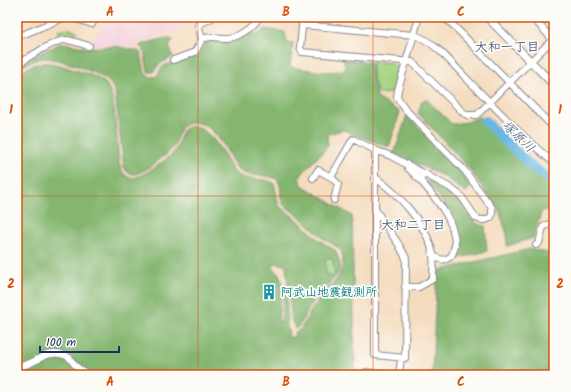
<svg xmlns="http://www.w3.org/2000/svg" width="571" height="392" viewBox="0 0 571 392" font-family="Kalam,'Klee One',sans-serif">
	<rect width="100%" height="100%" fill="#fdfcf7"/>
	<filter id="ink" filterUnits="userSpaceOnUse"><feTurbulence type="fractalNoise" baseFrequency=".025" numOctaves="2"/><feDisplacementMap in="SourceGraphic" scale="8" xChannelSelector="R" yChannelSelector="G"/><feConvolveMatrix kernelMatrix="1 2 1 2 8 2 1 2 1" color-interpolation-filters="sRGB"/></filter>
	<filter id="wash" filterUnits="userSpaceOnUse"><feTurbulence type="fractalNoise" baseFrequency=".012" numOctaves="4" result="noise"/><feDisplacementMap in="SourceGraphic" scale="16" xChannelSelector="R" yChannelSelector="G"/><feGaussianBlur stdDeviation="0.9" result="paint"/><feColorMatrix in="noise" values="0 0 0 0 0 0 0 0 0 0 0 0 0 0 0 0 0 1.4 0 .05"/><feComposite in="paint" operator="in"/></filter>
	<g filter="url(#wash)">
		<rect width="100%" height="100%" fill="#f4dcbe"/>
		<path fill="#f4cfdc" d="M109,17H207L172,33L169,32L138,43L136,48L116,44L96,45L91,43Z"/>
		<path fill="#a5d481" stroke="#608270" d="M69,29L77,31L74,38L66,36L61,38L58,31Z
			M373,61L391,63L392,65L398,66L391,93L378,94L372,75Z
			M328,258H330L334,261L335,277L334,278L326,274L325,260Z"/>
		<path fill="#84b66f" stroke="#507266" d="M265,29L285,32L287,42L293,43L290,67C304,69 335,76 346,68L343,59L371,62V71L377,98L400,112L389,147L343,130L327,134L328,146C319,157 307,166 299,178L302,185L352,216L355,375H17V74C37,61 46,60 69,68C80,72 96,75 105,83C117,94 116,149 120,167C122,172 127,179 133,178C141,178 168,159 173,153C179,147 179,137 183,130C203,113 227,159 233,171C244,183 261,176 274,183L279,206L299,221L319,240L336,251L340,264L339,271L335,277L333,260L328,258L325,260L326,274L334,278L314,300L299,326L295,329L292,321L286,265L273,263V267L279,274L282,282L278,322L281,323L285,285L287,290V327L289,333L287,337H294L295,332L300,330C306,320 311,310 318,301C330,284 349,274 341,250L336,246L324,239L305,221L283,204L281,197L280,185L277,179C265,173 247,178 239,170C233,164 230,156 226,149C218,136 206,119 189,123C175,127 179,141 171,150C165,156 142,175 133,174C129,174 126,171 124,167L115,93C113,88 112,84 107,80C98,72 55,57 43,58C34,59 25,65 17,69L32,57L61,43H64L88,48L115,46L138,51L141,53L145,74C147,76 150,77 154,77C160,76 159,69 164,66C172,61 188,59 198,57L205,43C217,39 214,42 224,43C234,43 243,36 252,32L257,35Z
			M166,38H170L173,40L169,45L173,57L159,64L154,72H148L144,50V48L140,47V45Z
			M426,99L452,124L467,122L479,117C502,143 525,167 554,186V192L547,210H542L533,238L507,246V234L499,210L468,167L418,113L422,101Z
			M407,115L452,162L471,186L465,193L445,177L433,171L394,154Z
			M428,180C438,185 448,190 457,198C468,209 467,223 485,226L487,251L452,260C454,258 456,255 457,252C466,231 439,197 427,181Z
			M554,247V375H432L437,271L530,249L547,253Z"/>
		<g fill="none" stroke-linecap="round" stroke-linejoin="round">
			<path stroke="#68b7e3" stroke-width="10" d="M485,121L527,162L554,183"/>
		</g>
	</g>
	<g filter="url(#ink)">
		<g fill="none" stroke-linecap="round" stroke-linejoin="round">
			<g stroke="#88868e" stroke-width="8">
				<path id="minor" d="M303,17L300,48L302,52L412,62L465,114L468,115H477L553,39
					M442,17L450,22L554,128
					M532,17L554,41
					M302,25L414,35C435,41 452,64 468,80C496,108 523,138 554,163
					M17,33L22,35L63,18H73L92,24L96,17
					M202,39C214,35 213,38 224,38C236,39 253,29 259,19
					M173,60L195,52L202,39L198,25L213,17
					M17,65C27,58 56,39 67,40C74,41 82,44 89,46
					M408,168L421,181
					M426,174L422,176L421,181C436,199 456,221 455,246C454,250 453,255 450,257C444,262 439,259 433,256
					M331,177L338,184L334,200
					M313,178L318,170L331,177L353,139L375,150
					M376,178C399,195 427,224 433,254C434,262 433,271 433,279L419,287H405
					M375,209V150L391,156L449,187L461,196L476,218C481,221 485,221 490,218L492,215V208L465,171L406,110L397,97L398,90L419,17
					M375,209L399,245L406,258L405,358L375,355Z
					M536,245L539,243L543,227L554,222
					M17,366C35,367 44,347 67,356C71,358 72,362 75,365C80,370 85,373 91,375
					M366,375V372L387,375
					M399,375L401,358"/>
			</g>
			<g stroke="#88868e" stroke-width="9">
				<path id="tertiary" d="M487,17L554,85"/>
			</g>
			<use href="#minor" stroke="#fff" stroke-width="6"/>
			<use href="#tertiary" stroke="#fff" stroke-width="7"/>
		</g>
	</g>
	<path fill="none" stroke="#d45514" stroke-width="1" stroke-opacity="0.55" d="M198,17V375M373,17V375M17,196H554"/>
	<defs>
		<g id="building-bare" transform="scale(1.2)"><path d="M-4-6H4V6H1V3H-1V6H-4ZM-2.5-4.3h1.7v1.8h-1.7ZM.8-4.3h1.7v1.8H.8ZM-2.5-1h1.7V.8h-1.7ZM.8-1h1.7V.8H.8Z" fill="#0f9aa8" stroke="#fdfcf7" stroke-width="2.5" paint-order="stroke"/></g>
	</defs>
	<g fill-rule="evenodd">
		<use href="#building-bare" x="269" y="292"/>
	</g>
	<g text-anchor="middle" stroke-width="3.5" stroke-linejoin="round" paint-order="stroke">
		<g font-size="12" font-weight="bold" fill="#0d838f" stroke="#fdfcf7" text-anchor="start">
			<text x="281" y="296">阿武山地震観測所</text>
		</g>
		<g font-size="13" fill="#1b2f5e" stroke="#fdfcf7">
			<text x="507" y="51">大和一丁目</text>
			<text x="413" y="229">大和二丁目</text>
		</g>
		<g font-size="13" font-style="italic" fill="#325886" stroke="#fdfcf7">
			<text transform="translate(519 136) rotate(44)" y="5">塚原川</text>
		</g>
	</g>
	<rect width="571" height="392" fill="none" stroke="#fdfcf7" stroke-width="44"/>
	<path d="M40 346v6h79v-6" fill="none" stroke="#1b2f5e" stroke-width="2"/>
	<text x="46" y="346" font-size="12" fill="#1b2f5e" stroke="#fdfcf7" stroke-width="3" paint-order="stroke">100 m</text>
	<rect x="22" y="22" width="527" height="348" fill="none" stroke="#d45514" stroke-width="1.5"/>
	<g font-size="13" text-anchor="middle" font-weight="bold" fill="#d45514">
		<text x="110" y="16">A</text>
		<text x="286" y="16">B</text>
		<text x="461" y="16">C</text>
		<text x="11" y="114">1</text>
		<text x="560" y="114">1</text>
		<text x="11" y="288">2</text>
		<text x="560" y="288">2</text>
		<text x="110" y="386">A</text>
		<text x="286" y="386">B</text>
		<text x="461" y="386">C</text>
	</g>
</svg>
